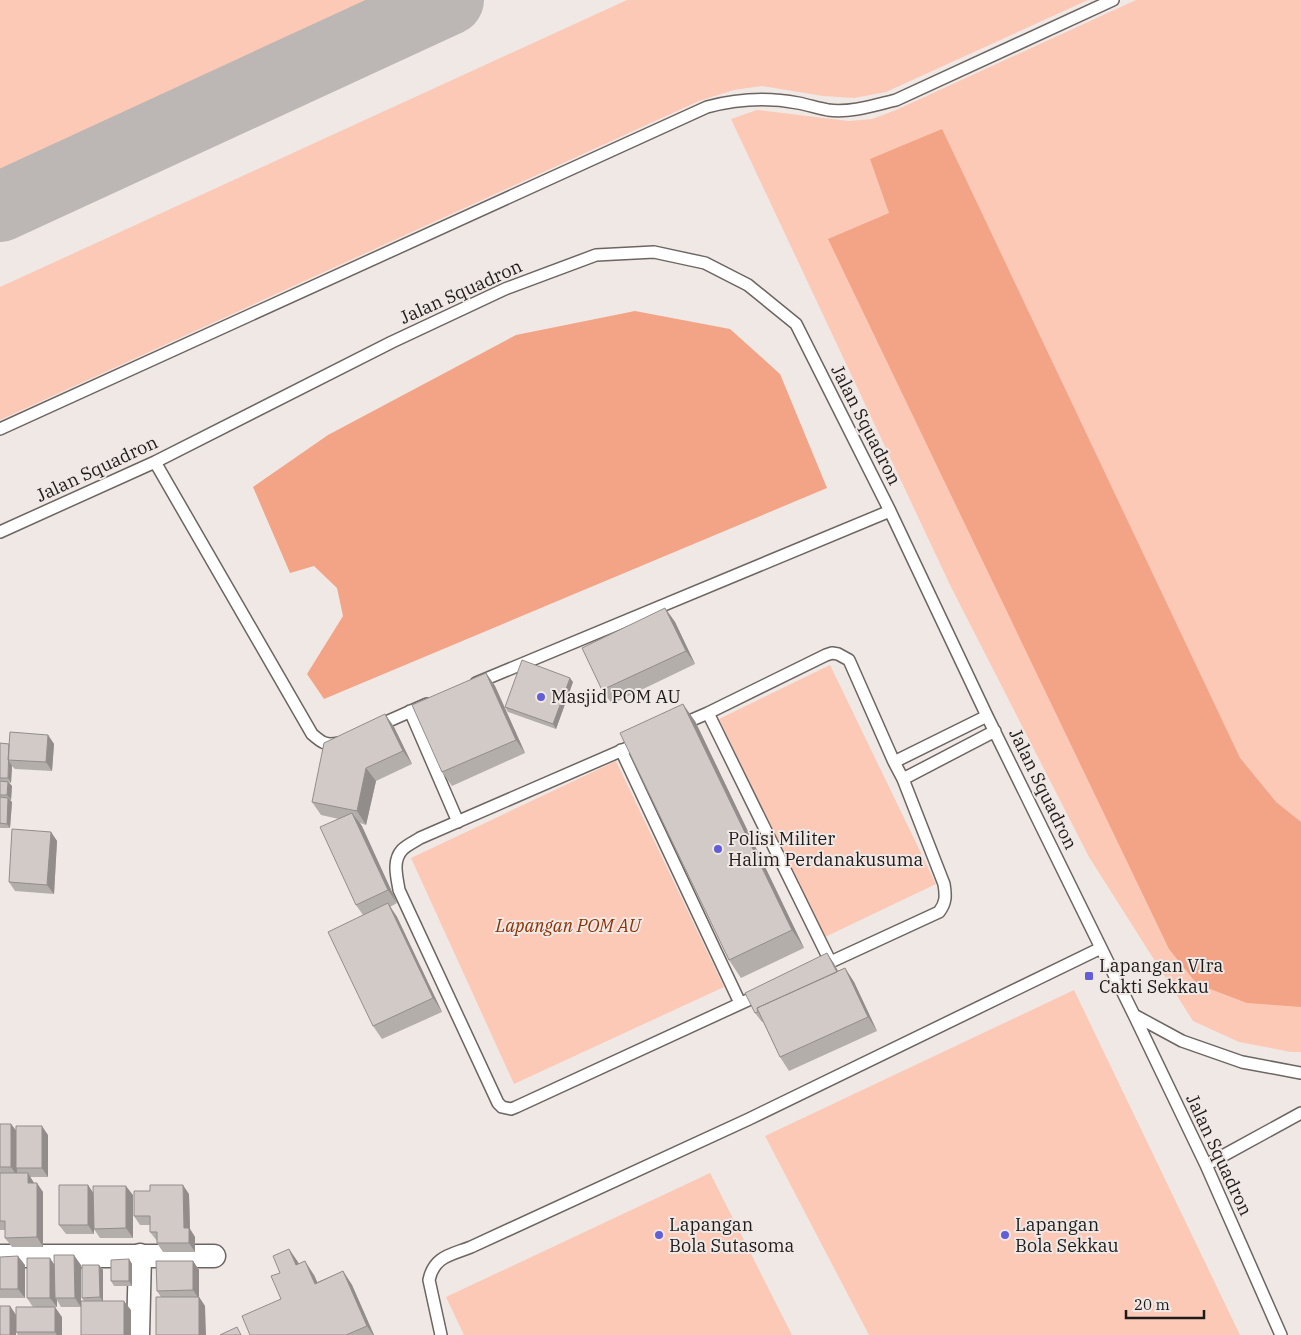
<svg xmlns="http://www.w3.org/2000/svg" width="1301" height="1335" viewBox="0 0 1301 1335" font-family="'IBM Plex Serif',serif">
	<rect width="100%" height="100%" fill="#f0e8e5"/>
	<path fill="#fcc9b7" d="M0,0H448L0,207Z
		M627,0H1088L886,92L854,98L823,96L762,86L734,90L699,101L0,420V287Z
		M1136,0H1301V1052H1291L1239,1042L1193,1021L1089,857L951,587L731,119L757,110L849,121L872,119L896,110Z
		M830,665L936,884L825,937L719,719Z
		M616,761L724,987L514,1084L411,858Z
		M1074,990L1240,1335H869L765,1136Z
		M710,1173L792,1335H464L446,1297Z"/>
	<path fill="#f3a486" d="M942,129L1240,758L1276,802L1301,822V1007L1247,1003L1197,984L1169,949L828,239L889,213L870,159Z
		M635,311L730,329L780,374L827,488L324,699L307,674L343,616L337,588L314,566L290,573L253,487L328,435L516,335Z"/>
	<g fill="none" stroke-linecap="round" stroke-linejoin="round">
		<path stroke="#bcb6b4" stroke-width="70" d="M0,207L449,0"/>
		<g stroke="#6c6562" stroke-width="14">
			<path id="lane" d="M0,429L707,107C737,99 767,97 798,103C808,105 818,108 828,110C851,113 875,105 896,100L1113,0
				M155,462L312,734C321,742 326,746 338,743
				M0,532L155,462L392,342L505,289L596,255L654,252L705,263L748,285L796,324L890,511L987,716L1134,1015L1206,1165L1281,1335
				M832,653L838,654L849,660L894,762L903,779L944,884C946,896 946,903 939,912L516,1107L511,1109L502,1107L498,1103L399,890C397,877 392,861 402,850C407,845 414,842 420,838L708,713L826,655Z
				M476,683L890,511
				M410,711L458,822
				M708,713L830,961
				M375,727L427,704
				M621,750L740,1003
				M894,762L987,716
				M903,779L995,731
				M1134,1015L1182,1041L1242,1062L1301,1073
				M1206,1165L1301,1113
				M441,1335L429,1280C434,1256 451,1255 471,1247L749,1119L1101,948"/>
		</g>
		<g stroke="#6c6562" stroke-width="25">
			<path id="street" d="M0,1256H214
				M138,1335L140,1255"/>
		</g>
		<use href="#lane" stroke="#fff" stroke-width="11"/>
		<use href="#street" stroke="#fff" stroke-width="22"/>
	</g>
	<path fill="#b4aeab" d="M665,608L675,622L695,664L612,704L602,690Z
		M486,673L495,686L525,753L452,786L442,772Z
		M573,682L556,729L508,712L505,707Z
		M385,714L394,727L412,764L376,781L366,825L360,823L397,903L390,907L397,917L442,1012L382,1039L373,1026L363,915L356,905L339,819L321,815L312,802Z
		M695,721L804,948L741,978L729,960Z
		M48,735L54,744L52,771L15,769L12,766L11,783L9,782L12,786L11,800H10L12,802L10,828H0V743L9,744Z
		M51,832L57,841L54,894L15,891L9,882Z
		M833,962L838,971L845,968L854,982L877,1031L789,1071L780,1057L763,1022H762L755,1013Z
		M0,1124H11L16,1131L48,1135V1177H30L34,1183L43,1192V1247H12L5,1238V1230H0Z
		M88,1185L93,1193L133,1195V1238H100L94,1229V1234H66L59,1225Z
		M189,1194L190,1229L195,1237V1252H163L157,1243V1241L150,1232V1225H140L134,1216Z
		M289,1249L299,1264L314,1275L317,1282L343,1271L352,1285L374,1335H250L281,1299L280,1273Z
		M0,1257L25,1265V1298H0Z
		M129,1259L132,1264V1286H114L111,1281Z
		M193,1261L199,1270V1297L205,1306L161,1297L157,1291Z
		M54,1264L81,1265V1301H84L82,1298L99,1265L103,1270V1301L131,1310V1335L81,1307H61L57,1300V1307H33L27,1298Z
		M10,1306L16,1315L62,1317V1335H18L16,1332V1335Z"/>
	<path fill="#928d8b" d="M665,608L675,622L695,664L686,651Z
		M486,673L495,686L525,753L516,740Z
		M570,678L573,682L556,729L553,724Z
		M683,704L695,721L804,948L792,930Z
		M385,714L394,727L412,764L403,751Z
		M48,735L54,744L52,771L46,762Z
		M9,761L12,766L11,783L8,778Z
		M366,768L376,781L366,825L357,811Z
		M8,782L12,786L11,800L7,795Z
		M8,798L12,802L10,828L7,824Z
		M352,813L362,826L397,903L388,890Z
		M51,832L57,841L54,894L47,885Z
		M388,903L397,917L442,1012L433,998Z
		M827,953L833,962L844,982L837,973Z
		M845,968L854,982L877,1031L868,1017Z
		M11,1124L18,1133L16,1168L17,1169V1176L11,1167Z
		M42,1126L48,1135V1177L42,1168Z
		M28,1173L34,1183V1192L28,1183Z
		M37,1183L43,1192V1247L37,1237Z
		M88,1185L94,1194V1234L88,1225Z
		M183,1185L189,1194L190,1229L195,1237V1252L189,1243L184,1228Z
		M126,1186L133,1195V1238L126,1228Z
		M289,1249L298,1262L306,1279L296,1265Z
		M74,1255L81,1265V1307L75,1298Z
		M18,1256L25,1265V1298L18,1289Z
		M50,1258L56,1267L55,1298L57,1300V1307L50,1298Z
		M129,1259L132,1264V1286L129,1281Z
		M193,1261L199,1270V1299L193,1290Z
		M305,1261L314,1275L324,1297L315,1284Z
		M99,1265L103,1270V1302L100,1297Z
		M343,1271L352,1285L374,1335H373L367,1326Z
		M199,1297L205,1306L206,1335H199Z
		M124,1301L131,1310V1335H124Z
		M10,1306L16,1315V1335H10Z
		M55,1307L62,1317V1335H57L55,1332Z"/>
	<path fill="#d1cac7" stroke="#928d8b" d="M665,608L686,651L602,690L582,648Z
		M522,660L570,678L553,724L505,707Z
		M486,673L516,740L442,772L412,705Z
		M683,704L792,930L729,960L620,733Z
		M385,714L403,751L366,768L357,811L312,802L324,743Z
		M10,732L48,735L46,762L8,760Z
		M0,743L9,744L8,778H0Z
		M0,781L8,782L7,795H0Z
		M0,797L8,798L7,824L0,823Z
		M352,813L388,890L356,905L320,827Z
		M12,829L51,832L47,885L9,882Z
		M388,903L433,998L373,1026L328,932Z
		M827,953L837,972L757,1008L758,1012L755,1013L745,993Z
		M845,968L868,1017L780,1057L757,1008Z
		M0,1124H11V1167H0Z
		M16,1126H42V1168H16Z
		M0,1173H28V1183H37V1237L5,1238V1221H0Z
		M59,1185H88V1225H59Z
		M150,1185H183L184,1228H189V1243H157V1232H150V1216H134V1191H150Z
		M93,1186H126V1228L94,1229Z
		M289,1249L296,1265L305,1261L315,1284L343,1271L367,1326L346,1335H250L242,1316L281,1299L271,1276L280,1273L273,1256Z
		M54,1255H74L75,1298H55Z
		M18,1256V1289H0V1257Z
		M27,1258H50V1298H27Z
		M129,1259V1281H111V1260Z
		M156,1261H193V1290L157,1291Z
		M82,1265H99L100,1297L82,1298Z
		M156,1297H199V1335H156Z
		M81,1301H124V1335H81Z
		M0,1306H10V1335H0Z
		M16,1307H55V1332H16Z
		M237,1327L241,1335H220Z"/>
	<g fill="#625ed7" stroke="#f0e8e5" stroke-width="2">
		<circle cx="541" cy="697" r="5"/>
		<circle cx="718" cy="849" r="5"/>
		<rect x="1084" y="971" width="10" height="10" rx="2.5"/>
		<circle cx="659" cy="1235" r="5"/>
		<circle cx="1005" cy="1235" r="5"/>
	</g>
	<g text-anchor="middle" stroke-width="4" stroke-linejoin="round" paint-order="stroke">
		<g font-size="18" fill="#1e1c1b" stroke="#f0e8e5">
			<text transform="translate(461 292) rotate(-24)" y="6">Jalan Squadron</text>
			<text transform="translate(866 425) rotate(63)" y="6">Jalan Squadron</text>
			<text transform="translate(97 469) rotate(-25)" y="6">Jalan Squadron</text>
			<text transform="translate(1043 789) rotate(64)" y="6">Jalan Squadron</text>
			<text transform="translate(1219 1155) rotate(65)" y="6">Jalan Squadron</text>
		</g>
		<g font-size="18" fill="#1e1c1b" stroke="#f0e8e5" text-anchor="start">
			<text x="551" y="703">Masjid POM AU</text>
			<text x="728" y="845">Polisi Militer<tspan x="728" dy="21">Halim Perdanakusuma</tspan></text>
			<text x="1099" y="972">Lapangan VIra<tspan x="1099" dy="21">Cakti Sekkau</tspan></text>
			<text x="669" y="1231">Lapangan<tspan x="669" dy="21">Bola Sutasoma</tspan></text>
			<text x="1015" y="1231">Lapangan<tspan x="1015" dy="21">Bola Sekkau</tspan></text>
		</g>
		<g font-size="18" font-style="italic" fill="#8c3101" stroke="#f0e8e5">
			<text x="568" y="932">Lapangan POM AU</text>
		</g>
	</g>
	<path d="M1126 1310v8h78v-8" fill="none" stroke="#1e1c1b" stroke-width="2.5"/>
	<text x="1134" y="1310" font-size="15" fill="#1e1c1b" stroke="#f0e8e5" stroke-width="4" paint-order="stroke">20 m</text>
</svg>
